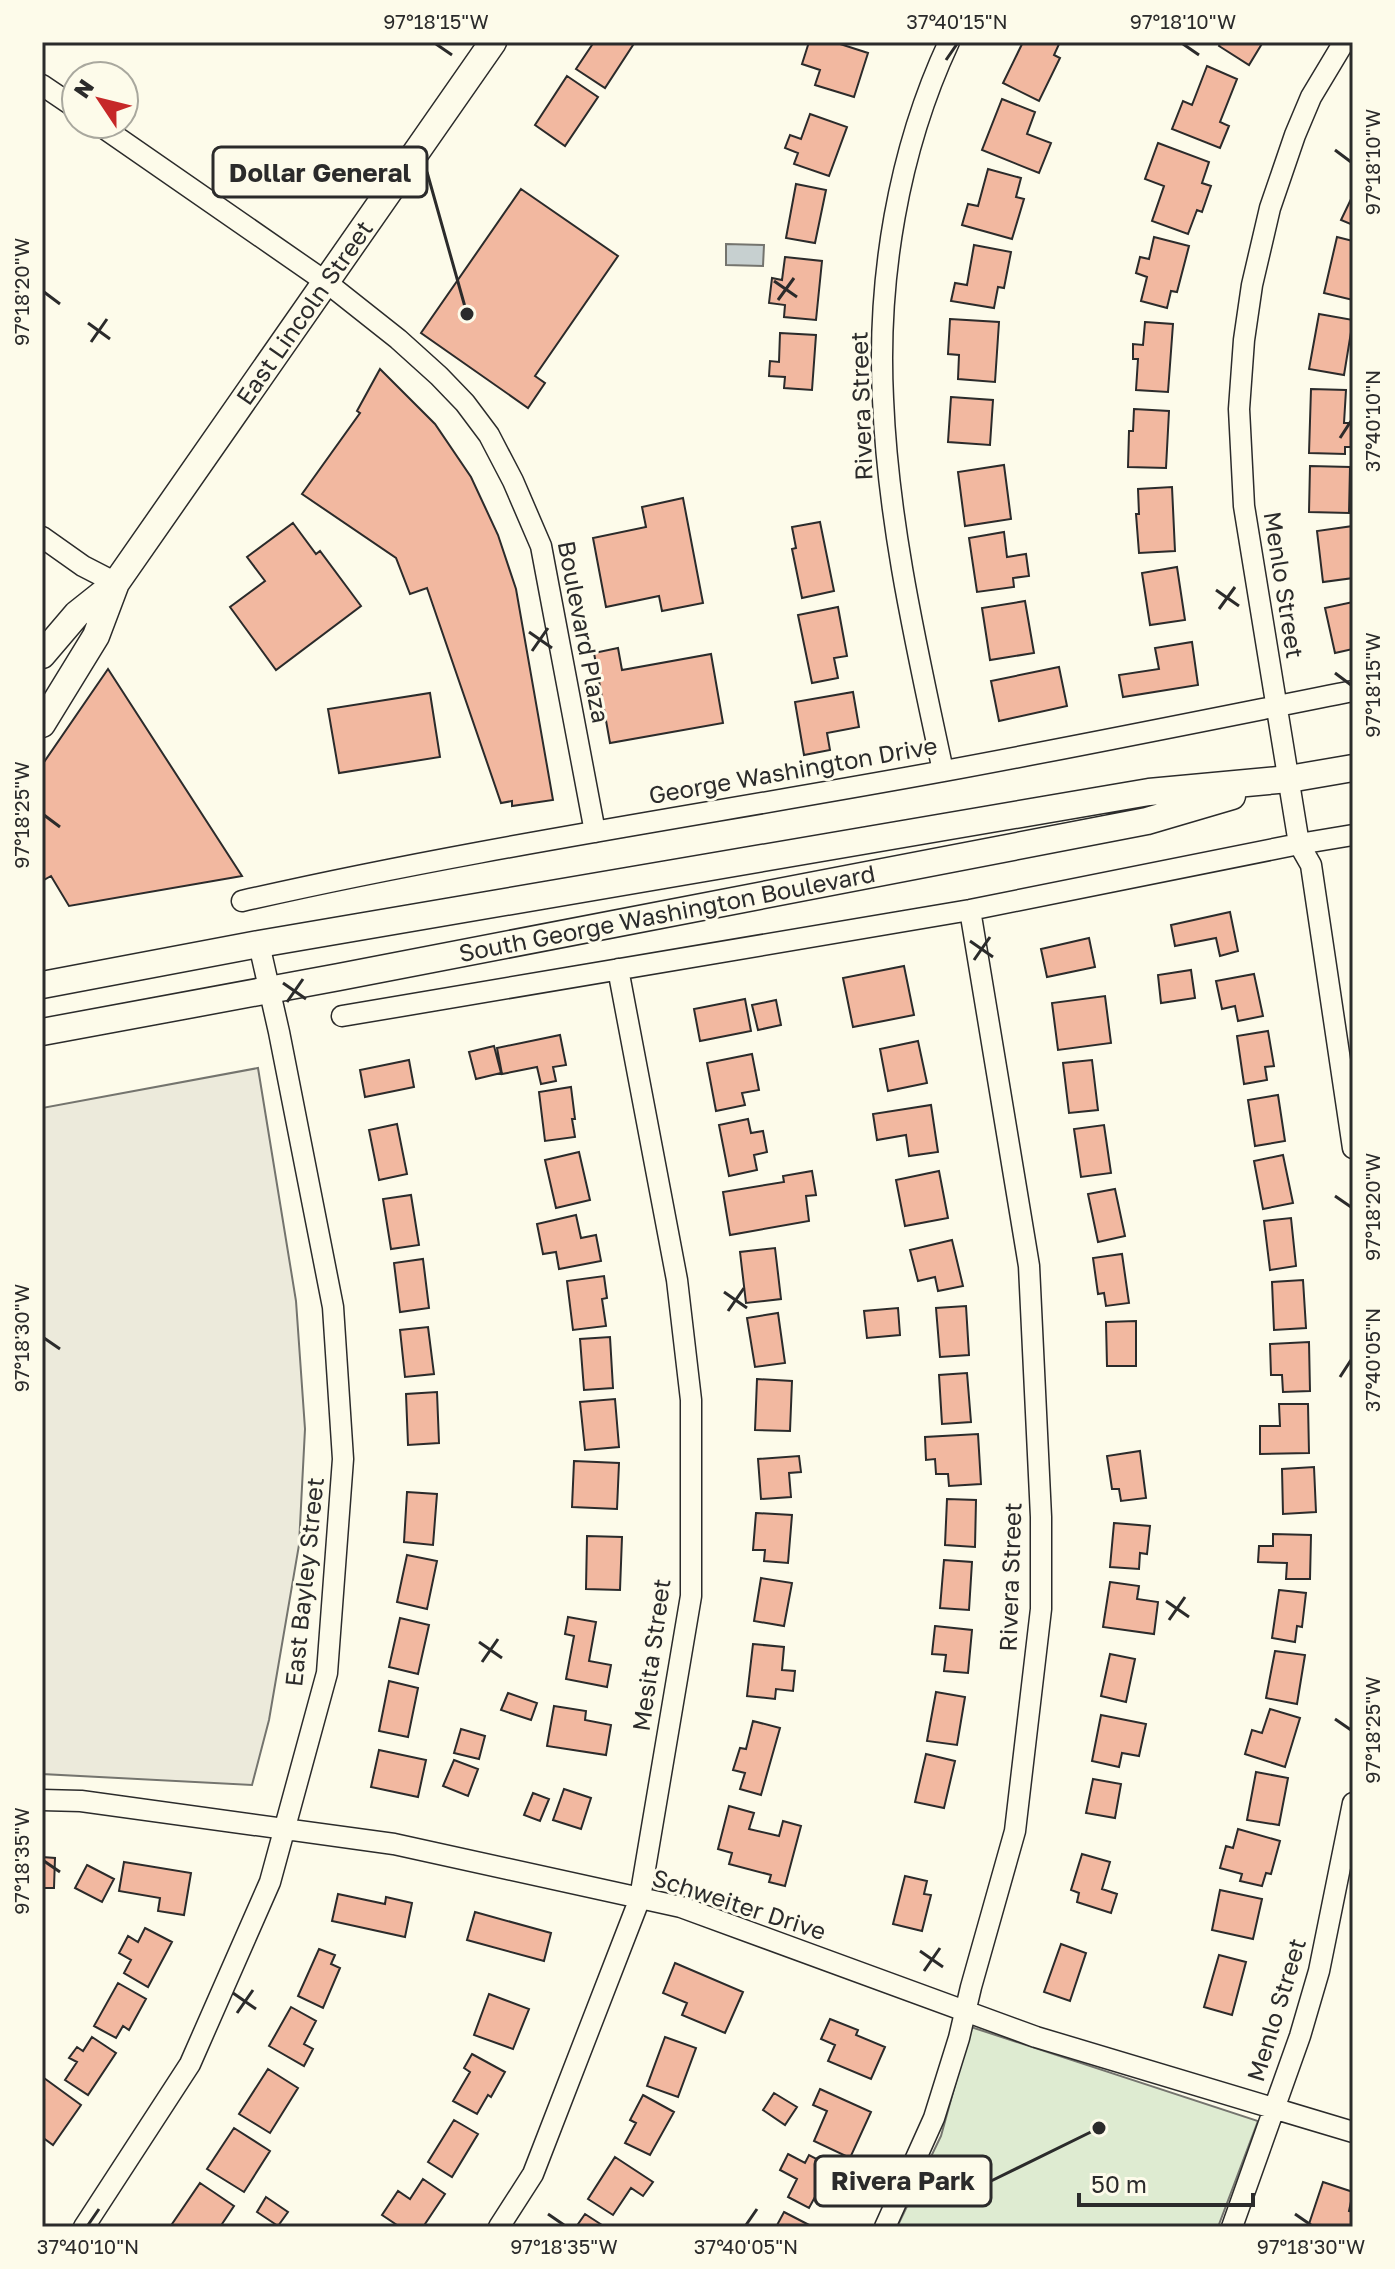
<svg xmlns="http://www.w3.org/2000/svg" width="1395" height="2269" viewBox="0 0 1395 2269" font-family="'Golos Text',sans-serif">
	<rect width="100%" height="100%" fill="#fdfbea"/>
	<path fill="#deebd1" stroke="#74746e" stroke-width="2" d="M971,2027L1258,2121L1218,2227H897L941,2136Z"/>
	<path fill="#eceadb" stroke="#74746e" stroke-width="2" d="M258,1068L296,1301L305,1429L299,1545L269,1720L252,1785L42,1774V1108Z"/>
	<path fill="#c7d0d0" stroke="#74746e" stroke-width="2" d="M726,244L764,245L763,266L726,265Z"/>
	<path fill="#f2b8a0" stroke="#2b2b2b" stroke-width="2" d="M594,42H635L605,88L576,69Z
		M809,42H834L868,53L854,97L815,85L820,70L802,64Z
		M1023,42H1060L1054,55L1060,58L1039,101L1003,83Z
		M1221,42H1263L1249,65L1219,46Z
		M1207,66L1237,79L1220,122L1229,126L1220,148L1172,129L1183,101L1192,105Z
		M567,76L598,97L565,146L535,125Z
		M1002,99L1035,112L1027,134L1051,143L1039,173L982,150Z
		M810,114L847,127L829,176L794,164L798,153L785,148L790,135L801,139Z
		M1158,143L1209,162L1202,183L1211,186L1202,212L1197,210L1188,234L1152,221L1164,186L1145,179Z
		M988,169L1021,178L1016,197L1024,199L1012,239L962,225L968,204L978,206Z
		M796,184L826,190L815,243L786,238Z
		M521,189L618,256L535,376L545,383L528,408L421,333Z
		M1353,195V225L1341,220Z
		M1154,237L1189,246L1177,292L1171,291L1167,308L1141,301L1147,277L1136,273L1140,257L1149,259Z
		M1337,237L1353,241V300L1324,293Z
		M974,245L1011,252L1004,288L998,287L994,308L951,301L955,283L967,285Z
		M785,257L822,261L816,320L784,317L785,305L769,303L772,278L782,280Z
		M1319,314L1353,320L1344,375L1309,369Z
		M950,319L999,322L995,382L958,379L959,355L948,354Z
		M1145,322L1173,324L1168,392L1136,390L1138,359H1133V344L1143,345Z
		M780,333L816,335L812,390L784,388L785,377L769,376L770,361L779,362Z
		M380,369L435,424L471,477L498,535L516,589L553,800L512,806V801L501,803L427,588L410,594L396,558L302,494L360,413L357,411Z
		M1311,389L1346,390L1344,423H1353V447H1345V454L1309,453Z
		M951,397L993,400L990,445L948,442Z
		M1134,409L1169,411L1166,468L1128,467L1129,431H1133Z
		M1004,465L1011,519L965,526L958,472Z
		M1310,466L1350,467L1349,513L1309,512Z
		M1172,487L1175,551L1139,553L1136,514H1139L1138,489Z
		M683,498L703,603L662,611L659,596L606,607L593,538L646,527L642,507Z
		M820,522L834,591L802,598L792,549L796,548L792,527Z
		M293,523L316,554L320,551L361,606L276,670L230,607L265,581L247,557Z
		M1353,526V578L1323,582L1317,531Z
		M1004,532L1007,557L1026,554L1029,576L1013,578L1014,587L977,592L969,538Z
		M1177,567L1185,620L1150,625L1142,573Z
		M1025,601L1034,653L990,660L982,608Z
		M1353,602V649L1335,653L1325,608Z
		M838,607L847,656L834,658L838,678L812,683L798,615Z
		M1192,642L1198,685L1123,697L1119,675L1159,669L1155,648Z
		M618,648L622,670L711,654L723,723L610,743L594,653Z
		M1059,667L1067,706L999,721L991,681Z
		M108,669L242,876L69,906L51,876L42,881V765Z
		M853,692L859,727L827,733L830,750L804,755L795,702Z
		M430,693L440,757L339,773L328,709Z
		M1230,912L1238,951L1220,956L1216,938L1175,946L1171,925Z
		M1089,938L1095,967L1047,977L1041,949Z
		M904,966L914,1015L853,1027L843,978Z
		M1191,970L1195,998L1161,1003L1158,975Z
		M1254,974L1263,1016L1238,1021L1235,1006L1222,1009L1216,981Z
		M1105,996L1111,1043L1058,1050L1052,1003Z
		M745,999L751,1031L700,1041L694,1009Z
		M776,1000L781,1025L758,1030L752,1005Z
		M1268,1031L1274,1066L1265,1067L1267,1080L1244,1084L1237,1036Z
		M560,1035L566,1065L553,1067L556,1081L541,1084L537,1067L502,1074L497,1048Z
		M918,1041L927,1083L888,1091L880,1049Z
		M494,1046L501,1073L476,1079L469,1052Z
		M752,1054L759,1090L742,1093L745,1105L716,1111L707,1063Z
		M409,1060L414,1087L365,1097L360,1070Z
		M1092,1060L1098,1110L1069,1113L1063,1063Z
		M571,1087L575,1119H572L575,1137L545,1141L539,1092Z
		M1278,1095L1285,1141L1255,1146L1248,1100Z
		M931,1105L938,1152L909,1156L906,1135L877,1140L873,1114Z
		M748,1119L751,1133L763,1131L767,1152L754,1155L757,1170L729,1176L719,1125Z
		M397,1124L407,1174L379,1180L369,1130Z
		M1104,1125L1111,1173L1081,1177L1074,1129Z
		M579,1152L590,1200L556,1208L545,1160Z
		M1283,1155L1293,1203L1263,1209L1254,1161Z
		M812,1171L816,1195L806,1196L809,1221L730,1235L723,1192L784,1182L783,1176Z
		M939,1171L948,1218L905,1226L896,1180Z
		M1115,1189L1125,1236L1098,1242L1088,1194Z
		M411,1195L419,1245L391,1249L383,1199Z
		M576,1215L581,1238L596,1235L601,1261L559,1269L556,1252L543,1254L537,1224Z
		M1291,1218L1296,1266L1270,1270L1264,1221Z
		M952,1240L963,1286L938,1291L935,1277L918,1281L910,1250Z
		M775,1248L781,1299L746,1303L740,1252Z
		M1122,1254L1129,1303L1106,1306L1104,1293L1098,1294L1093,1258Z
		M423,1259L429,1308L400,1312L394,1263Z
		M604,1276L607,1298L602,1299L606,1326L573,1330L567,1281Z
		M1303,1280L1306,1328L1274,1330L1272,1282Z
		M966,1306L969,1355L940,1357L936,1308Z
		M898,1308L900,1335L867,1338L864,1311Z
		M778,1313L785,1363L755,1367L747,1318Z
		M1136,1321V1366H1107L1106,1322Z
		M428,1327L434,1374L405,1377L400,1330Z
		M610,1337L613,1388L584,1390L580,1339Z
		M1309,1342L1310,1391L1283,1392L1282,1375H1271L1270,1344Z
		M967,1373L971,1422L942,1424L939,1375Z
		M757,1379L792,1381L790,1431L755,1430Z
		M437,1392L439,1443L408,1445L406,1394Z
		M615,1399L619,1447L585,1450L580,1402Z
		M1279,1404H1308L1309,1453L1260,1454V1426H1280Z
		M978,1434L981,1484L949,1486L948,1474H936L935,1459L926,1460L925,1437Z
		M1140,1451L1146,1498L1121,1501L1119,1489H1112L1107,1456Z
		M799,1456L801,1472L789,1473L791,1497L761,1499L758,1459Z
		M574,1461L619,1463L617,1509L572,1507Z
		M1314,1467L1316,1512L1283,1514L1282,1469Z
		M407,1492L437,1494L433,1545L404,1542Z
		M947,1499L976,1500L975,1547L945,1545Z
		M756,1513L792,1515L788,1563L764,1561L765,1550H753Z
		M1114,1523L1150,1526L1147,1554L1140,1553L1139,1569L1110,1567Z
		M1273,1534L1311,1535L1310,1579H1286L1287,1563L1258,1562L1259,1546H1273Z
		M587,1536L622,1537L620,1590L586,1589Z
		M407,1555L437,1561L427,1609L397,1602Z
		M944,1560L972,1562L969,1610L940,1608Z
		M761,1578L792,1583L784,1626L754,1621Z
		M1110,1582L1139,1586L1137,1599L1158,1602L1154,1634L1103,1627Z
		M1279,1590L1306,1593L1302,1627L1297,1626L1295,1642L1272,1638Z
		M568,1617L596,1622L589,1661L611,1665L607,1687L566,1679L574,1636L565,1634Z
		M400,1618L429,1625L418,1674L389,1667Z
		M935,1626L972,1630L968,1673L944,1671L946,1655L932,1654Z
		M753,1644L784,1647L782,1670L795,1671L793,1691L776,1689L775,1699L747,1696Z
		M1275,1651L1305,1655L1297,1704L1266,1698Z
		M1110,1654L1135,1659L1126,1702L1101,1696Z
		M389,1681L418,1688L408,1737L379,1731Z
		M936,1692L965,1697L957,1745L927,1741Z
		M508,1693L537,1703L531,1720L501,1710Z
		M554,1706L586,1711L585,1720L611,1725L606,1755L547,1746Z
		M1270,1709L1300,1718L1285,1767L1245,1754L1252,1730L1262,1733Z
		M1101,1715L1146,1724L1139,1756L1122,1753L1119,1767L1092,1761Z
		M753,1721L780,1728L761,1795L740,1789L745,1773L733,1770L740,1748L746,1749Z
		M461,1729L485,1736L479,1759L454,1753Z
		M379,1750L426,1760L418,1797L371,1787Z
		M926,1754L955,1761L944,1808L915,1802Z
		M454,1760L478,1769L468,1796L443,1786Z
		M1256,1772L1288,1778L1279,1825L1247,1820Z
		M1093,1779L1121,1784L1115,1818L1086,1813Z
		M564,1789L591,1798L581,1829L553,1820Z
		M533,1793L549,1799L540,1821L524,1815Z
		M729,1806L754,1813L749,1829L779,1836L783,1821L801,1826L785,1886L769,1882L771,1875L729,1864L732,1853L718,1849Z
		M1238,1829L1280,1841L1271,1874L1266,1873L1262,1886L1240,1881L1242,1874L1220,1868L1226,1846L1233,1848Z
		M1082,1854L1110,1862L1102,1889L1117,1894L1111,1913L1077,1902L1079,1893L1071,1890Z
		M42,1857L55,1858L54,1888H42Z
		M124,1862L191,1873L184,1915L158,1911L160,1898L119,1891Z
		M87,1865L114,1879L102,1902L75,1888Z
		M905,1876L927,1881L924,1894L931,1895L922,1931L893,1924Z
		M1220,1890L1262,1899L1253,1939L1212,1930Z
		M338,1894L385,1904L386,1897L412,1903L405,1937L332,1921Z
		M475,1912L551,1933L544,1961L467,1940Z
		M145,1928L172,1942L148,1987L124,1973L131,1960L119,1953L128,1936L138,1942Z
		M1061,1944L1086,1953L1070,2001L1044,1992Z
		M319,1949L335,1955L331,1964L340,1968L323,2008L298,1996Z
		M1219,1955L1246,1962L1232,2015L1204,2007Z
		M675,1963L743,1992L725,2033L682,2015L687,2003L663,1993Z
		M118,1983L146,1999L129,2030L123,2026L116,2038L94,2026Z
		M489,1994L529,2009L513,2049L474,2035Z
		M291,2007L316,2021L304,2044L313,2049L304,2066L269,2046Z
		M830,2019L858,2030L856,2035L885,2047L871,2079L828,2061L835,2045L821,2039Z
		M92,2037L116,2053L88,2095L65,2080L77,2062L69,2058L77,2047L83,2051Z
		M665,2037L696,2048L678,2097L647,2086Z
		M472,2054L505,2072L491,2097L488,2095L477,2114L453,2101L470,2072L464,2068Z
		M268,2069L298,2088L270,2133L239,2114Z
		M44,2078L81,2105L53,2145L42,2137V2104L44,2100L42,2098V2081Z
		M820,2089L871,2112L850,2158L814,2141L827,2111L813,2105Z
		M774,2093L797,2107L785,2125L763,2110Z
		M643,2095L674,2112L650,2155L625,2143L636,2123L630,2120Z
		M454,2120L478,2134L452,2177L428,2162Z
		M234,2128L270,2151L244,2192L207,2169Z
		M788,2154L805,2163L809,2155L838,2170L823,2198L816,2195L809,2208L788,2197L797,2179L780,2170Z
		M615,2157L653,2182L643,2196L631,2188L613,2215L588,2199Z
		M423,2179L445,2194L423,2227H400L382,2215L398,2191L410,2199Z
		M1323,2182L1353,2192L1349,2211L1353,2212V2227H1308Z
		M200,2183L234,2206L220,2227H170Z
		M266,2197L288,2212L278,2226L257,2212Z
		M784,2212L813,2227H776Z
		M585,2214L605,2227H576Z"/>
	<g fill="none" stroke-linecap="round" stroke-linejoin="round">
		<g stroke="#2b2b2b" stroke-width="23">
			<path id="minor" d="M1344,42L1311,97L1295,135L1270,208L1252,285L1244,340L1239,409L1244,506L1299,844L1311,865L1353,1148
				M42,85L76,108
				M98,124L326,282L398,339L439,376L465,403L489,435L513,481L541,546L595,832
				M42,537L83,566L116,583
				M943,771C917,649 888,524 883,399C877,279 898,151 949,42
				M242,901C474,848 710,814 944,771C1080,746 1217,718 1353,691
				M342,1016L970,910L1299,844L1353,835
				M42,1800L81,1801L394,1844L681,1907L1036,2037L1353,2132
				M84,2227L190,2064L270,1882L327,1673L343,1459L333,1307L279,1032L259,944
				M499,2227L533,2174L640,1898L691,1596V1400L677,1280L618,969
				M885,2227L934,2118L959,2038L971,1987L1015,1831L1041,1609V1517L1029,1266L970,910
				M1232,2227L1300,2036L1319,1971L1353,1803"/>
		</g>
		<g stroke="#2b2b2b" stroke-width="29">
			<path id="tertiary" d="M42,655L77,614L116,583
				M42,724L96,636L116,583L493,42
				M42,985L259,944L1149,792L1289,779L1353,768
				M42,1032L339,977L1147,821L1232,796"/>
		</g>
		<use href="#minor" stroke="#fdfbea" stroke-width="20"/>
		<use href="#tertiary" stroke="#fdfbea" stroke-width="26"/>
	</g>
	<path fill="none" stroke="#2b2b2b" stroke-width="3" d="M436,44L452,55M1183,44L1199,55M946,60L957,44M1335,150L1351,162M774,281L797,297M44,292L60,304M778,300L794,278M88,323L110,339M91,342L107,319M1340,438L1351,421M1216,590L1239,606M1219,609L1235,587M529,632L552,648M532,651L548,628M1335,673L1351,685M44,815L60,827M970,941L993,957M974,960L990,937M283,983L306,999M287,1002L303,979M1335,1196L1351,1207M724,1292L747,1308M728,1311L744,1288M44,1338L60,1349M1340,1377L1351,1360M1166,1601L1189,1617M1169,1620L1185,1597M479,1642L502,1658M482,1662L498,1639M1335,1719L1351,1730M44,1861L60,1872M920,1951L943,1967M924,1971L940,1948M233,1993L256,2009M237,2013L253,1990M548,2214L564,2225M1295,2214L1311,2225M88,2225L99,2209M746,2225L757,2209"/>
	<g text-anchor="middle" stroke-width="6" stroke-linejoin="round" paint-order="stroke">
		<g font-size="24" fill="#2b2b2b" stroke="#fdfbea">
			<text transform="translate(305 313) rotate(-55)" y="8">East Lincoln Street</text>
			<text transform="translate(862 406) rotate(-92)" y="8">Rivera Street</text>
			<text transform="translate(1283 585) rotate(81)" y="8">Menlo Street</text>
			<text transform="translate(583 632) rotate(79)" y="8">Boulevard Plaza</text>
			<text transform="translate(793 771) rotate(-10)" y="8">George Washington Drive</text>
			<text transform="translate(667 914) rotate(-11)" y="8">South George Washington Boulevard</text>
			<text transform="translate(1011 1577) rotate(-88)" y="8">Rivera Street</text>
			<text transform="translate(305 1582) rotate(-84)" y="8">East Bayley Street</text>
			<text transform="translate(652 1655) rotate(-82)" y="8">Mesita Street</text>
			<text transform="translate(739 1905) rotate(18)" y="8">Schweiter Drive</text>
			<text transform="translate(1277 2010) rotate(-73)" y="8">Menlo Street</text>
		</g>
	</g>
	<path fill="none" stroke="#2b2b2b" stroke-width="3" d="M467 314L427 172M1099 2128L991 2181"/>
	<g fill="#2b2b2b" stroke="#fdfbea" stroke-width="3">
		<circle cx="467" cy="314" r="8"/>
		<circle cx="1099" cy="2128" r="8"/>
	</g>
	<g fill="#fdfbea" stroke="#2b2b2b" stroke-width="3">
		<rect x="213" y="147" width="214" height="50" rx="8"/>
		<rect x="815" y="2156" width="176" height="50" rx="8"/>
	</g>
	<g font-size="26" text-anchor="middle" font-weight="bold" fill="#2b2b2b">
		<text x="320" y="182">Dollar General</text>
		<text x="903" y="2190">Rivera Park</text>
	</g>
	<rect width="1395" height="2269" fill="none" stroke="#fdfbea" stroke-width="88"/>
	<g transform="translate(100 100) rotate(305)"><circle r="38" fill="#fdfbea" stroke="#a9a89e" stroke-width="2"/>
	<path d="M0-6L14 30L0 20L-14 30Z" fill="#c62828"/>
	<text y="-12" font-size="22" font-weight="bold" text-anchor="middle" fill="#2b2b2b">N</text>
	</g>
	<path d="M1079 2193v12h174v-12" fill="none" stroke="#2b2b2b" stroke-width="4"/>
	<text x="1091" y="2193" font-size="24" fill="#2b2b2b" stroke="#fdfbea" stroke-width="6" paint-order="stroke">50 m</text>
	<rect x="44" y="44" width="1307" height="2181" fill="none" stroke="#2b2b2b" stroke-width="3"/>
	<g font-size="20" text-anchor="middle" fill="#2b2b2b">
		<text x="436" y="29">97°18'15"W</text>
		<text x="957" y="29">37°40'15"N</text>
		<text x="1183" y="29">97°18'10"W</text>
		<text transform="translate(1373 162) rotate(-90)" y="7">97°18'10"W</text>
		<text transform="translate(22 292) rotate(-90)" y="7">97°18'20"W</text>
		<text transform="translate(1373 421) rotate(-90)" y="7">37°40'10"N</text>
		<text transform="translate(1373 685) rotate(-90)" y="7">97°18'15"W</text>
		<text transform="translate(22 815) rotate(-90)" y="7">97°18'25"W</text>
		<text transform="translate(1373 1207) rotate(-90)" y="7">97°18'20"W</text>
		<text transform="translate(22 1338) rotate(-90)" y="7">97°18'30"W</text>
		<text transform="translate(1373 1360) rotate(-90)" y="7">37°40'05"N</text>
		<text transform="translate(1373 1730) rotate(-90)" y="7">97°18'25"W</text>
		<text transform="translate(22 1861) rotate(-90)" y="7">97°18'35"W</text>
		<text x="88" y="2254">37°40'10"N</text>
		<text x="564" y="2254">97°18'35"W</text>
		<text x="746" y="2254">37°40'05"N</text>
		<text x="1311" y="2254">97°18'30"W</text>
	</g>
</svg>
